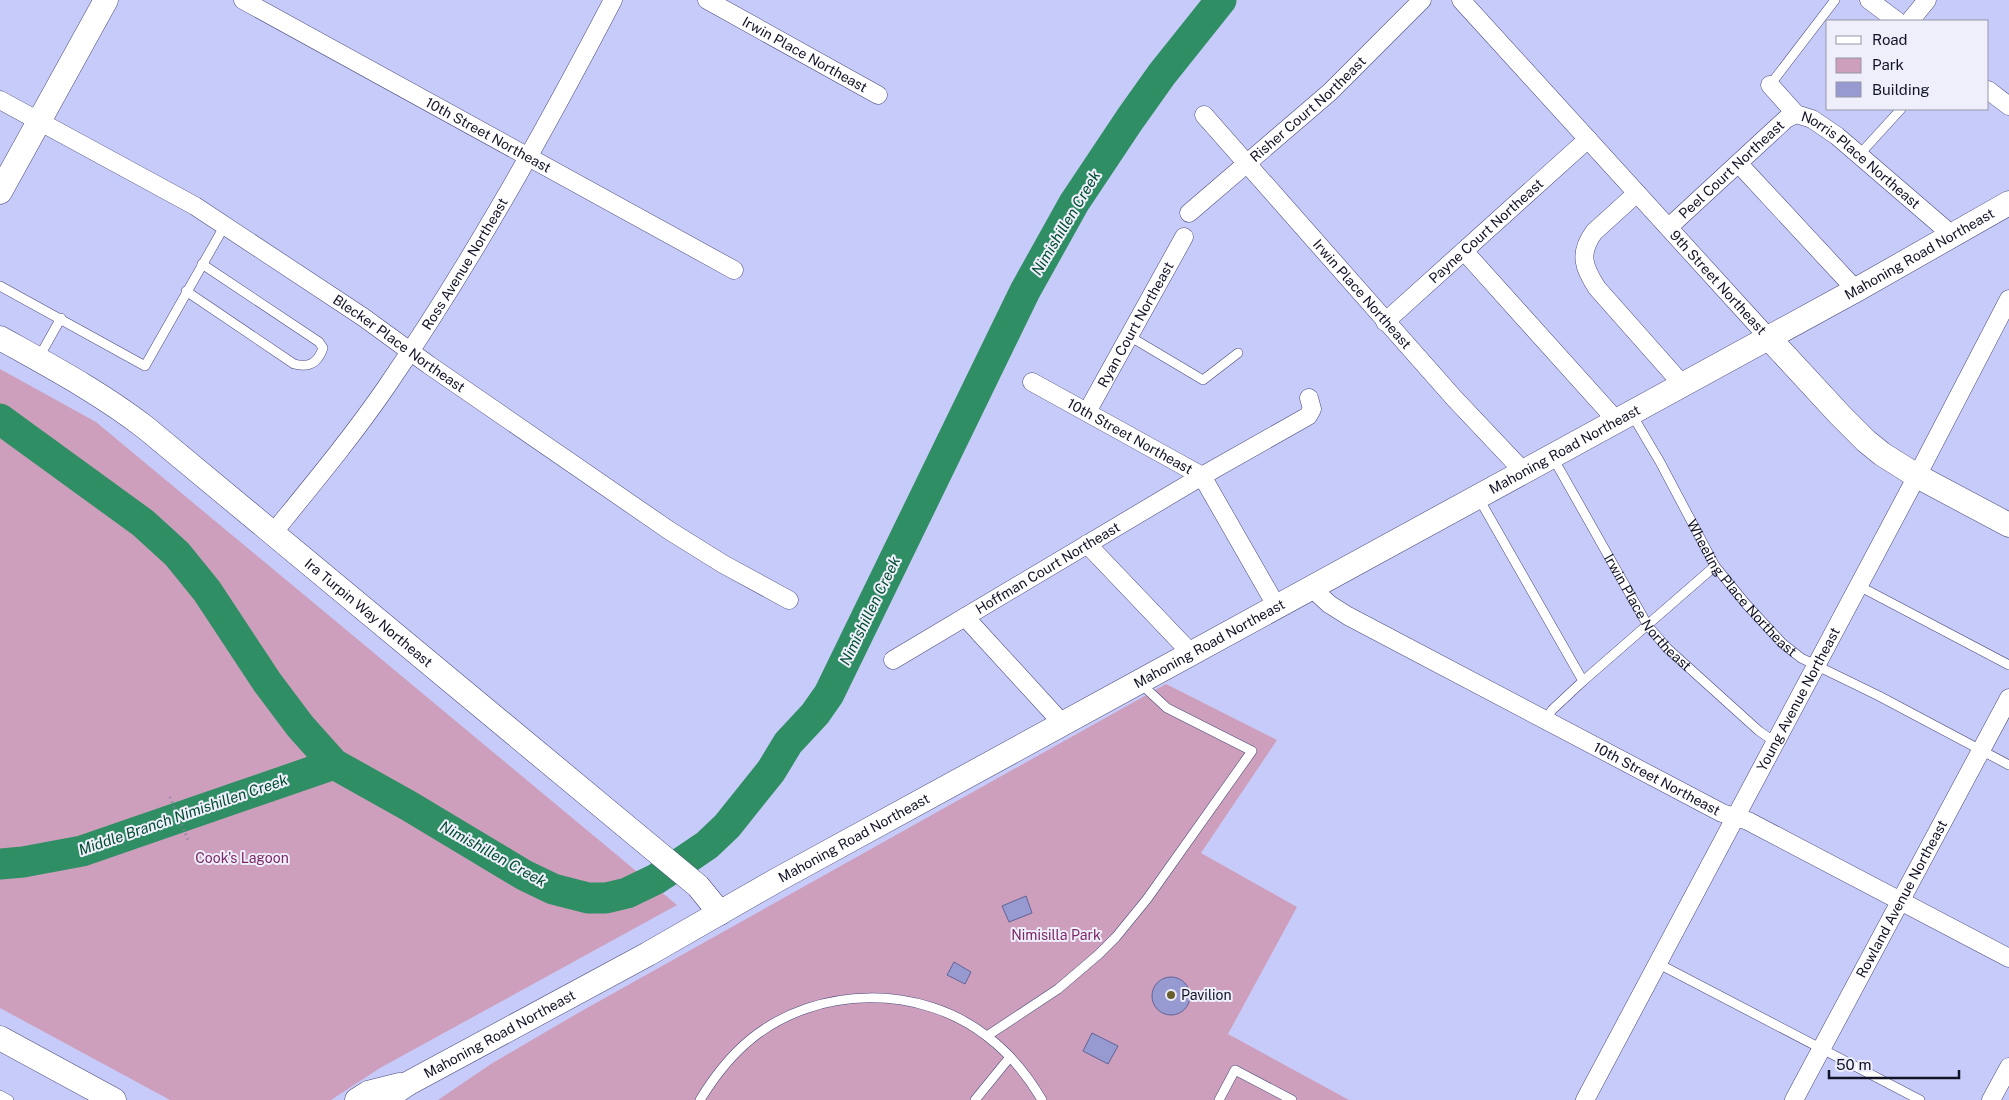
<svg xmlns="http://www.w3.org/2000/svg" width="2009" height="1100" viewBox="0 0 2009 1100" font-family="'Public Sans',sans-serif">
	<rect width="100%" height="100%" fill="#c7cbf9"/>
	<path fill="#cd9fbc" d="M0,369L96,422L677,905L380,1068L331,1100H170L0,1008Z
		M1166,684L1277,740L1201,853L1297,907L1228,1034L1349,1100H438L491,1064L578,1013Z"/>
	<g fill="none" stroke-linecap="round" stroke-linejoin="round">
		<path stroke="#308e64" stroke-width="31" d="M0,419L143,523L177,554L207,591L267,682L300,726L334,764L409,806L524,875L553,889L588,898H606L627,893L656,879L682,862L707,845L727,826L771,771L788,743L815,714L829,694L1025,291L1074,203L1130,119L1162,74L1221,0
			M0,864L23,862L82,851L334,764"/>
	</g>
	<path fill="#969ad1" stroke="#5f6395" d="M1026,896L1032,913L1009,922L1002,906Z
		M954,962L971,972L965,984L947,975Z
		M1152 996a19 19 0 1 1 38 0a19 19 0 1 1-38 0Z
		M1092,1033L1118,1046L1108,1064L1083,1051Z"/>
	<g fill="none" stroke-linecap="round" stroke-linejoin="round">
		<g stroke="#47497a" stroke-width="10">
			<g id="lane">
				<path d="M1770,85L1835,0"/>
				<path d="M1859,155L1901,109"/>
				<path d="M0,286L145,366L225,225"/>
				<path d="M186,291L294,364C309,368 318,363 323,348L319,342L202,264"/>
				<path d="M1129,336L1203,380L1238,353"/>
				<path d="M38,359L61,318"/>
				<path id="s1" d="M1631,413L1660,462L1715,566L1746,604L1782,643L1801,658L1879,696L2009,765"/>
				<path id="s2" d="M1552,456L1648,626L1667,648L1759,731L1775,742"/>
				<path d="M1478,497L1583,681"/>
				<path d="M1859,586L2009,665"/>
				<path d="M1545,720L1552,710L1583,681L1715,566"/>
				<path d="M1657,963L1920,1100"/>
				<path d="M987,1036L1058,989L1099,954L1116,937L1147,899L1252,751L1167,708L1141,684"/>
				<path d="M0,1095L9,1100"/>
				<path d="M700,1100C714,1077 730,1056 751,1039C817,985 921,984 988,1037C1010,1054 1028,1076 1042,1100"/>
				<path d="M975,1100L1010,1057"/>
				<path d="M1219,1100L1235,1070L1292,1100"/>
			</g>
		</g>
		<g stroke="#47497a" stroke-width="19">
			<g id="street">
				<path id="s3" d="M243,0L734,270"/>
				<path id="s4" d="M707,0L878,95"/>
				<path id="s5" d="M1461,0L1768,337"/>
				<path d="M1869,0L1897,21"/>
				<path d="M1910,21L1927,0"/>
				<path id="s6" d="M1770,85L1796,114L1812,119L1837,136L1952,235"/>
				<path d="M1988,90L2009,106"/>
				<path id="s7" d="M0,100L195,206L363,317L429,365L670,531L723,564L789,600"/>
				<path id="s8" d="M1204,115L1454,398L1523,471"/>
				<path d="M1739,164L1856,290"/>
				<path d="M1637,193L1594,232C1578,254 1584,268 1597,288L1682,384"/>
				<path id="s9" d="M1189,213L1330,92L1422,0"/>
				<path id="s10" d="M1669,227L1786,119L1796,114"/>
				<path d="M1464,251L1616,420"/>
				<path id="s11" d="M1385,322L1588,139"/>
				<path id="s12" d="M1032,382L1202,476L1277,607"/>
				<path id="s13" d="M1087,412L1184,237"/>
				<path id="s14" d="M273,533C312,485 352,437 387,386C471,263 544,132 613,0"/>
				<path d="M1087,544L1191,653"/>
				<path id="s15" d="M1312,588L1329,604L1348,616L1722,813L1748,821L2009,958"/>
				<path d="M965,617L1063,724"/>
				<path id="s16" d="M893,660L1202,476L1308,416L1312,409L1309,398"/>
				<path id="s17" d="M1585,1100L1917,476L2009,299"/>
				<path id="s18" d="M1794,1100L2009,698"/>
				<path d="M1991,1100L2009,1067"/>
			</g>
		</g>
		<g stroke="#47497a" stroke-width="25">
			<g id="secondary">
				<path d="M0,192L106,0"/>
				<path d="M1768,337L1840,415L1866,441L1882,454L1917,476L2009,525"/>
				<path id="s19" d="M0,338C50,366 101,393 146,428L698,886L720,913"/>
				<path d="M0,1038L114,1100"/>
				<path d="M357,1100L368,1093L400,1085"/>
				<path id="s20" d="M383,1100L409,1083L648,954L777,880L1139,682L1856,290L2009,203"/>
			</g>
		</g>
		<path stroke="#7e81a4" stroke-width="3" stroke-dasharray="1 4" stroke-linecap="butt" d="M170,797L188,840"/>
		<use href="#lane" stroke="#fff" stroke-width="9"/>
		<use href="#street" stroke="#fff" stroke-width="18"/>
		<use href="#secondary" stroke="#fff" stroke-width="24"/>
	</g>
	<circle fill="#685f2c" stroke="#eeeffb" stroke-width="2" cx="1171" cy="995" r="5"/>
	<g text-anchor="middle" stroke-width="4" stroke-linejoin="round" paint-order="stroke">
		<g font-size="14" fill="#121327" stroke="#eeeffb">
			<text dy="5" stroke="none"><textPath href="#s4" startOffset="112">Irwin Place Northeast</textPath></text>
			<text dy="5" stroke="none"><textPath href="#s9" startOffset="158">Risher Court Northeast</textPath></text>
			<text dy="5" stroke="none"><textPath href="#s3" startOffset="280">10th Street Northeast</textPath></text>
			<text dy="5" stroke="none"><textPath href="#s6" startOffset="119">Norris Place Northeast</textPath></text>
			<text dy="5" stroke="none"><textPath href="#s10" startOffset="85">Peel Court Northeast</textPath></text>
			<text dy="5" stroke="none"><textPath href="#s11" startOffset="136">Payne Court Northeast</textPath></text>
			<text dy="5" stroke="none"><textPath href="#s20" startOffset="1754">Mahoning Road Northeast</textPath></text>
			<text dy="5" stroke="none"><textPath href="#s14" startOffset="331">Ross Avenue Northeast</textPath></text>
			<text dy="5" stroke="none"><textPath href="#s5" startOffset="382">9th Street Northeast</textPath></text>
			<text dy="5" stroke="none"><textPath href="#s8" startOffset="239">Irwin Place Northeast</textPath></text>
			<text dy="5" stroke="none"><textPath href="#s13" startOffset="100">Ryan Court Northeast</textPath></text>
			<text dy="5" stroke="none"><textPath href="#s7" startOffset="468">Blecker Place Northeast</textPath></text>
			<text dy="5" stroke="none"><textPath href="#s12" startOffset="112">10th Street Northeast</textPath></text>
			<text dy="5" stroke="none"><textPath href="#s20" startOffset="1349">Mahoning Road Northeast</textPath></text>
			<text dy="5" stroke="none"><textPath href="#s16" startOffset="180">Hoffman Court Northeast</textPath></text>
			<text dy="5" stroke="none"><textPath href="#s1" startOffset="208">Wheeling Place Northeast</textPath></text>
			<text dy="5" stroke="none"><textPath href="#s2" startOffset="184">Irwin Place Northeast</textPath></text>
			<text dy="5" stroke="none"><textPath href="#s19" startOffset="461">Ira Turpin Way Northeast</textPath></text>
			<text dy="5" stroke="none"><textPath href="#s20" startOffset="944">Mahoning Road Northeast</textPath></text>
			<text dy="5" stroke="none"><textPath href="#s17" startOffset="454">Young Avenue Northeast</textPath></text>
			<text dy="5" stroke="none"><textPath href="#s15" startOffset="395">10th Street Northeast</textPath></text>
			<text dy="5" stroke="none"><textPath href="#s20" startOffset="539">Mahoning Road Northeast</textPath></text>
			<text dy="5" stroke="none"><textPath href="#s18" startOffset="228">Rowland Avenue Northeast</textPath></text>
			<text dy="5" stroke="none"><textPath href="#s20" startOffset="134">Mahoning Road Northeast</textPath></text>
		</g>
		<g font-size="14" fill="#7e2767" stroke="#eeeffb">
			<text x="242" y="863">Cook's Lagoon</text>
			<text x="1056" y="940">Nimisilla Park</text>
		</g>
		<g font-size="14" fill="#121327" stroke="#eeeffb" text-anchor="start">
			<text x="1181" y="1000">Pavilion</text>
		</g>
		<g font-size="15" font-style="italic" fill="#004d30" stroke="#eeeffb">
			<text transform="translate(1066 223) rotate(-59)" y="5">Nimishillen Creek</text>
			<text transform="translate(870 611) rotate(-64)" y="5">Nimishillen Creek</text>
			<text transform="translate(183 815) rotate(-19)" y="5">Middle Branch Nimishillen Creek</text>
			<text transform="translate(493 854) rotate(29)" y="5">Nimishillen Creek</text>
		</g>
	</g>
	<rect x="1826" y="20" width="162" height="90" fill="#eeeffb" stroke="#9697a6"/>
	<rect x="1836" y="36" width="25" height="8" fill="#ffffff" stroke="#9697a6"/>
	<text x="1872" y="45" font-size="15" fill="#121327">Road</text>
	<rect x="1836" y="58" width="25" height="15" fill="#cd9fbc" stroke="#9697a6"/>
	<text x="1872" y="70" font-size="15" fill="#121327">Park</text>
	<rect x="1836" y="82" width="25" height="15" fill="#969ad1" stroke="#9697a6"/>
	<text x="1872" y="95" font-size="15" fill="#121327">Building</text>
	<path d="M1829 1070v8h130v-8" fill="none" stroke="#121327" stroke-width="2.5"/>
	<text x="1836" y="1070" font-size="15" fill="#121327" stroke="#eeeffb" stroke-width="4" paint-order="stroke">50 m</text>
</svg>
